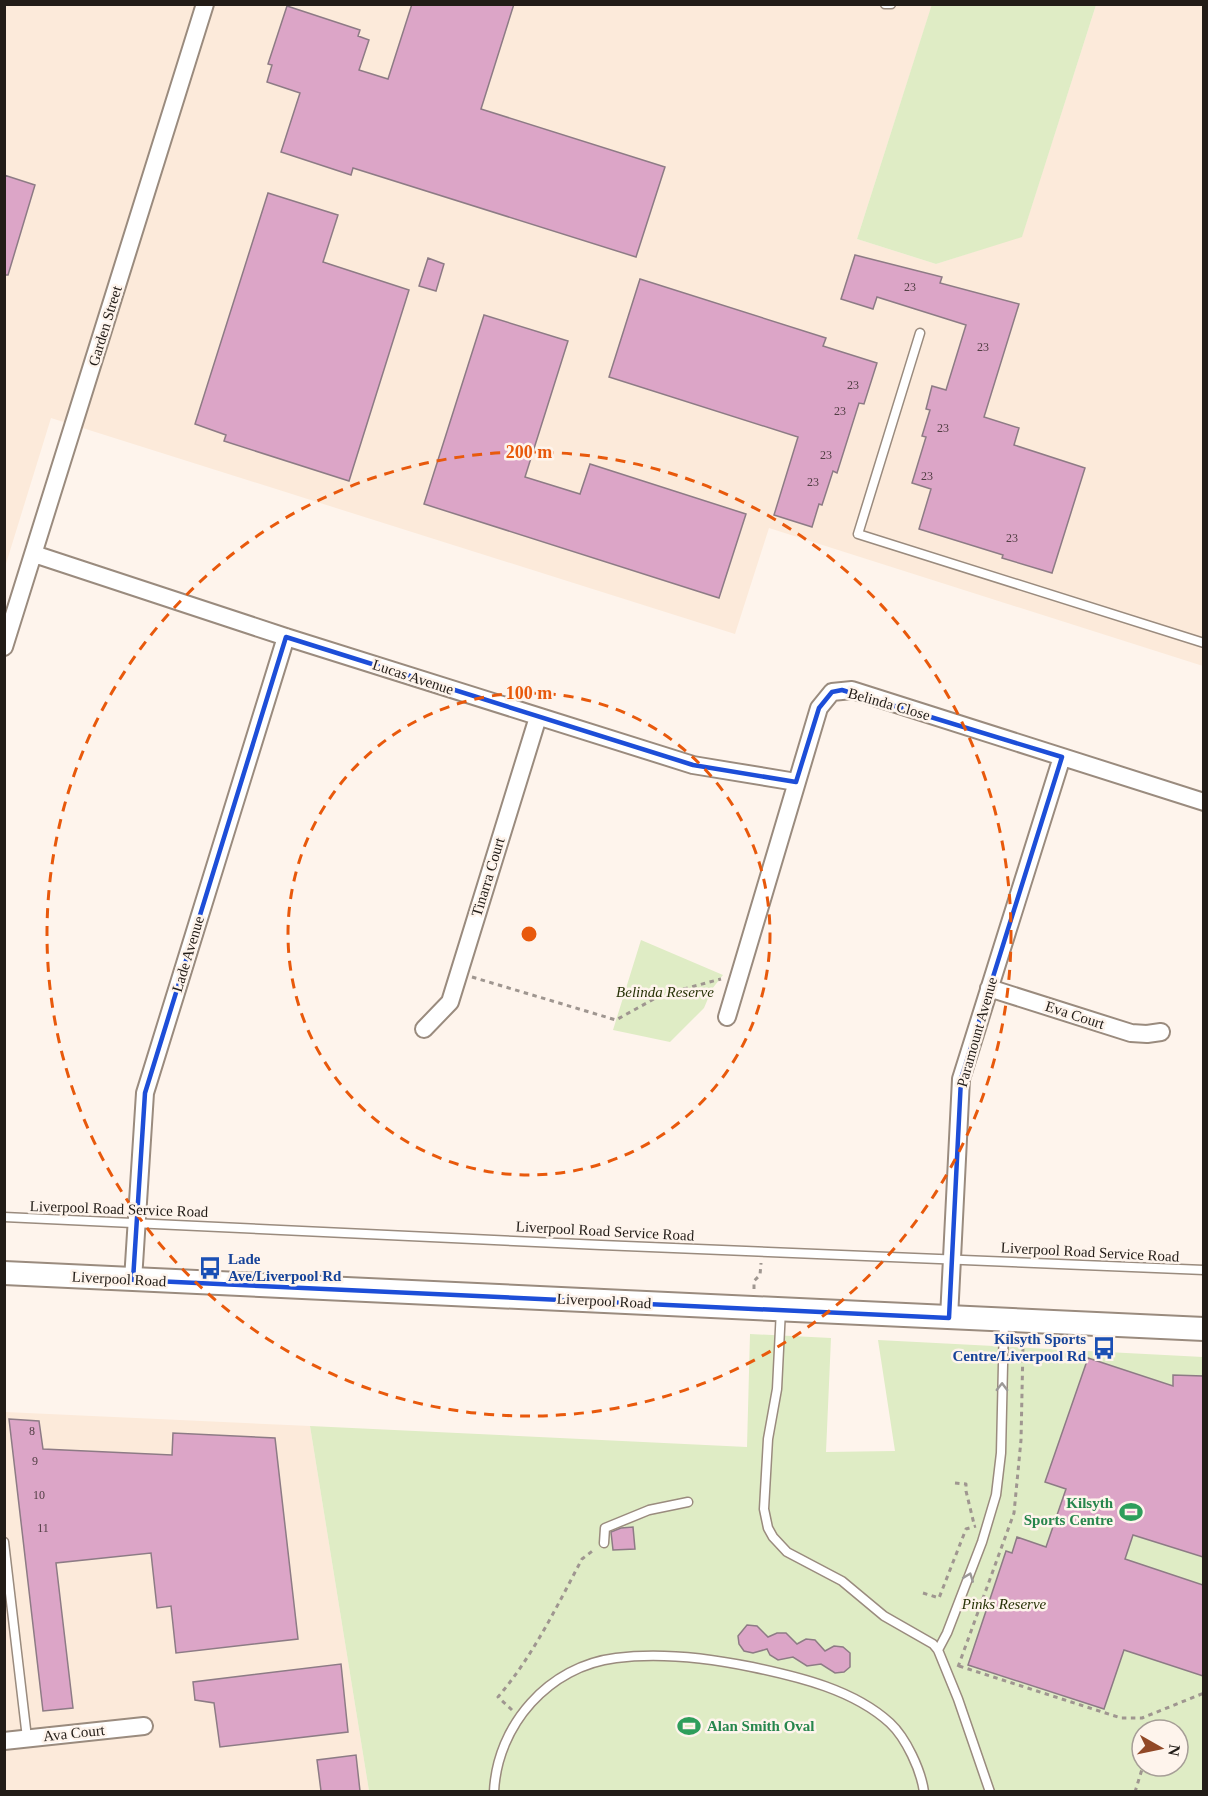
<svg xmlns="http://www.w3.org/2000/svg" width="1208" height="1796" viewBox="0 0 1208 1796" font-family="'Times New Roman',serif">
	<rect width="100%" height="100%" fill="#fef4ec"/>
	<path fill="#fceada" d="M5,5H932L857,239L936,264L1022,236L1096,5H1203V666L769,528L735,634L51,418L5,567Z
		M5,1412L310,1426L369,1791L5,1792Z"/>
	<path fill="#dfecc5" fill-rule="evenodd" d="M932,4L1096,5L1022,237L936,264L857,239Z
		M641,940L723,975L712,989L704,1008L670,1042L613,1030Z
		M750,1334L831,1338L826,1452L895,1451L878,1340L1203,1357V1791H369L310,1426L747,1447ZM1142,1730H1178V1766H1142Z"/>
	<path fill="#dca5c7" stroke="#8d7b85" stroke-width="1.5" d="M412,4H514L481,109L665,167L636,257L353,168L351,175L281,152L300,93L267,82L272,65L268,64L287,6L360,30L358,36L369,40L359,70L388,79Z
		M4,175L35,185L8,275H4Z
		M268,193L338,215L323,262L409,290L349,481L224,441L226,435L195,424Z
		M855,255L942,277L940,283L1019,304L984,417L1019,428L1014,445L1085,468L1052,573L1002,558L1003,555L919,529L931,489L912,483L926,437L922,436L930,410L926,409L932,386L946,390L966,325L877,297L873,309L841,299Z
		M428,258L444,264L436,291L419,286Z
		M640,279L826,338L823,346L877,363L864,404L859,403L837,473L833,471L822,505L819,504L812,527L774,515L798,437L609,377Z
		M484,315L568,341L525,477L580,494L590,464L746,514L719,598L424,504Z
		M1088,1358L1173,1386V1375L1203,1376V1557L1133,1535L1125,1559L1203,1585V1676L1124,1650L1104,1709L968,1665L1006,1551L1012,1553L1017,1537L1046,1547L1066,1489L1045,1482Z
		M9,1419L39,1421L43,1449L172,1455L173,1433L275,1438L298,1639L176,1653L171,1606L157,1608L151,1553L56,1563L73,1708L43,1711Z
		M633,1527L635,1549L613,1550L611,1532L621,1528Z
		M747,1625L757,1626L768,1637L777,1633H786L797,1644L806,1639L815,1640L825,1651L834,1646L843,1647L850,1653V1667L844,1672L835,1673L821,1664L807,1666L793,1657L778,1660L770,1655L767,1649L753,1653L744,1651L739,1644L738,1636Z
		M341,1664L348,1732L220,1747L214,1703L195,1700L193,1682Z
		M356,1755L360,1791H321L317,1760Z"/>
	<g fill="none" stroke-linecap="round" stroke-linejoin="round">
		<g stroke="#9a8b7e" stroke-width="11">
			<path id="service" d="M885,4H891
				M920,333L858,534L1204,643
				M4,1217L601,1245L1204,1270
				M781,1309L777,1389L768,1439L764,1509L768,1528L773,1537L787,1552L842,1581L884,1616L933,1644L938,1650L958,1699L990,1792
				M4,1542L27,1738
				M604,1543L605,1528L649,1510L688,1502
				M938,1650L947,1633L982,1542L996,1495L1001,1453L1004,1320
				M494,1792C497,1725 549,1666 616,1658C662,1652 708,1658 752,1667C800,1677 854,1690 890,1723C906,1738 921,1770 924,1792"/>
		</g>
		<g stroke="#9a8b7e" stroke-width="20">
			<path id="minor" d="M34,554L286,637L693,765L796,782
				M4,647L205,4
				M989,988L1131,1033L1147,1034L1161,1032
				M727,1017L819,708L832,692L852,690L1204,802
				M424,1029L450,1002L538,717
				M133,1280L145,1093L286,637
				M949,1318L961,1079L1062,757
				M4,1741L144,1726"/>
		</g>
		<g stroke="#9a8b7e" stroke-width="26">
			<path id="secondary" d="M4,1273L1204,1329"/>
		</g>
		<path stroke="#9f9690" stroke-width="3" stroke-dasharray="4.5 4.5" stroke-linecap="butt" d="M472,977L616,1020L661,995L721,979
			M754,1289V1281L760,1275L761,1263
			M955,1483L966,1484V1491L974,1524
			M923,1593L939,1598L966,1529L976,1526
			M959,1666L1121,1718H1142L1204,1693
			M958,1667L1014,1513L1021,1440L1023,1346
			M512,1710L498,1697C533,1656 557,1606 582,1559L595,1549
			M1135,1792L1143,1766"/>
		<use href="#service" stroke="#fff" stroke-width="8"/>
		<use href="#minor" stroke="#fff" stroke-width="16"/>
		<use href="#secondary" stroke="#fff" stroke-width="22"/>
	</g>
	<defs><path id="oneway-chevron" d="M-2-3.5L2.5 0L-2 3.5" fill="none" stroke-width="1.6" stroke-linecap="round" stroke-linejoin="round" transform="scale(1.5)"/></defs>
	<g stroke="#9c9997">
		<use href="#oneway-chevron" transform="translate(1002 1387) rotate(-89)"/>
		<use href="#oneway-chevron" transform="translate(969 1577) rotate(-69)"/>
	</g>
	<path fill="none" stroke="#1d4ed8" stroke-width="4.5" stroke-linejoin="round" d="M286,637L693,765L796,782L819,708L832,692L842,690L1062,757L961,1079L949,1318L133,1280L145,1093Z"/>
	<g fill="none" stroke="#e8590c" stroke-width="3" stroke-dasharray="10 8">
		<circle cx="529" cy="934" r="241"/>
		<circle cx="529" cy="934" r="482"/>
	</g>
	<defs>
		<g id="bus-bare" transform="scale(1.8)"><path d="M-5-6H5V4H4V6H2V4H-2V6H-4V4H-5ZM-3.5-4V0h7V-4ZM-3.5 1.2v1.5H-2V1.2ZM2 1.2v1.5H3.5V1.2Z" fill="#1a4fb4" stroke="#fef4ec" stroke-width="2.5" paint-order="stroke"/></g>
		<g id="stadium-bare" transform="scale(1.8)"><path d="M0-5a6.5 5 0 1 0 0 10a6.5 5 0 1 0 0-10ZM-3.5-1.8h7v3.6h-7Z" fill="#2e9e5b" stroke="#fef4ec" stroke-width="2.5" paint-order="stroke"/></g>
	</defs>
	<g fill-rule="evenodd">
		<use href="#bus-bare" x="210" y="1268"/>
		<use href="#bus-bare" x="1104" y="1348"/>
		<use href="#stadium-bare" x="1131" y="1512"/>
		<use href="#stadium-bare" x="689" y="1726"/>
	</g>
	<g text-anchor="middle" stroke-width="5" stroke-linejoin="round" paint-order="stroke">
		<g font-size="12" fill="#503e43">
			<text x="910" y="291">23</text>
			<text x="983" y="351">23</text>
			<text x="853" y="389">23</text>
			<text x="840" y="415">23</text>
			<text x="943" y="432">23</text>
			<text x="826" y="459">23</text>
			<text x="927" y="480">23</text>
			<text x="813" y="486">23</text>
			<text x="1012" y="542">23</text>
			<text x="32" y="1435">8</text>
			<text x="35" y="1465">9</text>
			<text x="39" y="1499">10</text>
			<text x="43" y="1532">11</text>
		</g>
		<g font-size="15" fill="#221c17" stroke="#fef4ec">
			<text transform="translate(105 326) rotate(-73)" y="5">Garden Street</text>
			<text transform="translate(413 677) rotate(18)" y="5">Lucas Avenue</text>
			<text transform="translate(889 704) rotate(16)" y="5">Belinda Close</text>
			<text transform="translate(488 877) rotate(-73)" y="5">Tinarra Court</text>
			<text transform="translate(188 954) rotate(-73)" y="5">Lade Avenue</text>
			<text transform="translate(1075 1015) rotate(18)" y="5">Eva Court</text>
			<text transform="translate(977 1032) rotate(-74)" y="5">Paramount Avenue</text>
			<text transform="translate(119 1209) rotate(2)" y="5">Liverpool Road Service Road</text>
			<text transform="translate(605 1231) rotate(3)" y="5">Liverpool Road Service Road</text>
			<text transform="translate(1090 1252) rotate(3)" y="5">Liverpool Road Service Road</text>
			<text transform="translate(119 1279) rotate(3)" y="5">Liverpool Road</text>
			<text transform="translate(604 1301) rotate(3)" y="5">Liverpool Road</text>
			<text transform="translate(74 1733) rotate(-6)" y="5">Ava Court</text>
		</g>
		<g font-size="15" font-style="italic" fill="#273206" stroke="#fef4ec">
			<text x="665" y="997">Belinda Reserve</text>
			<text x="1004" y="1609">Pinks Reserve</text>
		</g>
		<g font-size="15" font-weight="bold" fill="#164399" stroke="#fef4ec" text-anchor="start">
			<text x="228" y="1264">Lade<tspan x="228" dy="17">Ave/Liverpool Rd</tspan></text>
			<text x="1086" y="1344" text-anchor="end">Kilsyth Sports<tspan x="1086" dy="17">Centre/Liverpool Rd</tspan></text>
		</g>
		<g font-size="15" font-weight="bold" fill="#27864d" stroke="#fef4ec" text-anchor="end">
			<text x="1113" y="1508">Kilsyth<tspan x="1113" dy="17">Sports Centre</tspan></text>
			<text x="707" y="1731" text-anchor="start">Alan Smith Oval</text>
		</g>
	</g>
	<circle cx="529" cy="934" r="9" fill="#e8590c" stroke="#fef4ec" stroke-width="3"/>
	<g font-size="18" text-anchor="middle" font-weight="bold" fill="#e8590c" stroke="#fef4ec" stroke-width="5" stroke-linejoin="round" paint-order="stroke">
		<text x="529" y="458">200 m</text>
		<text x="529" y="699">100 m</text>
	</g>
	<rect width="1208" height="1796" fill="none" stroke="#221c17" stroke-width="12"/>
	<g transform="translate(1160 1748) rotate(99)"><circle r="28" fill="#fef4ec" stroke="#a69e97" stroke-width="1.5"/>
	<path d="M0-4.5L10 22L0 15L-10 22Z" fill="#914927"/>
	<text y="-9" font-size="16" font-weight="bold" text-anchor="middle" fill="#221c17">N</text>
	</g>
</svg>
